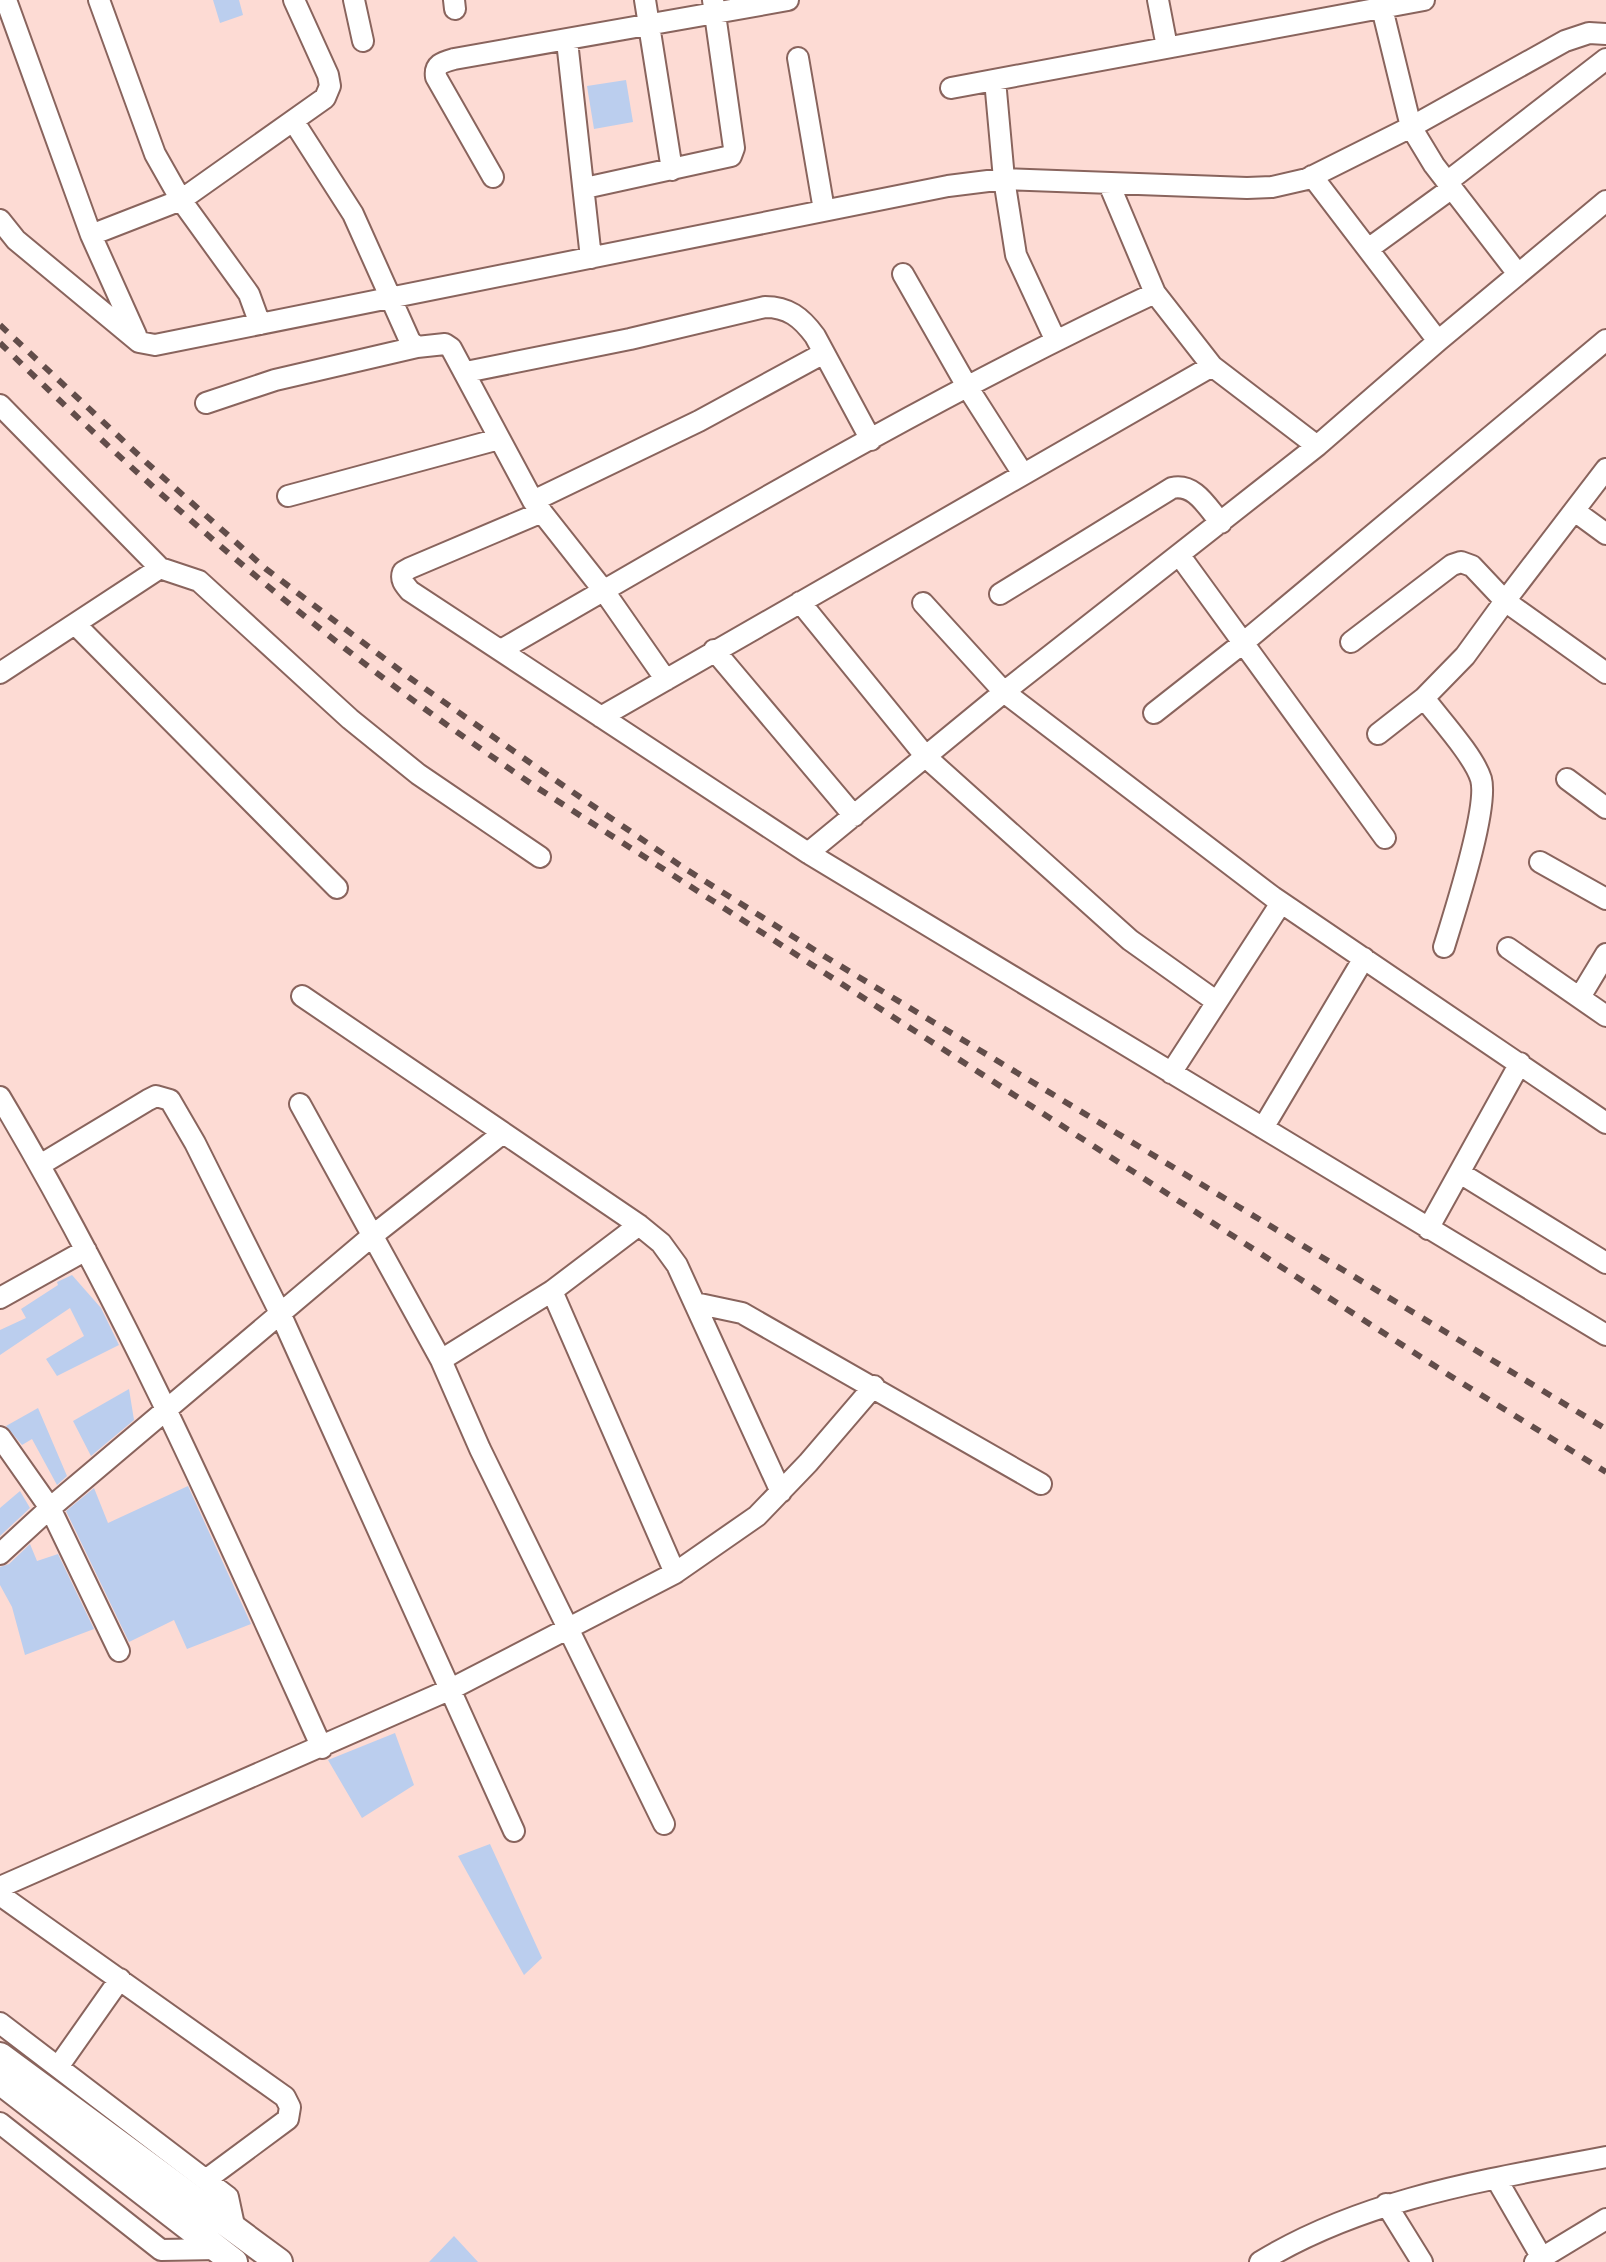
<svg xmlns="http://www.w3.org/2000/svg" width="1606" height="2262" viewBox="0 0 1606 2262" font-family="'PT Sans',sans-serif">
	<rect width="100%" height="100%" fill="#fddbd4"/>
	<path fill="#bbceee" d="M213,0H239L243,15L220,23Z
		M626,80L633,122L594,129L587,86Z
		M72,1275L101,1308L119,1345L57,1376L46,1359L84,1336L70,1308L0,1355V1330L26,1318L21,1309L58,1285L57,1282Z
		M129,1389L134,1420L91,1456L73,1421Z
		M38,1408L67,1476L57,1485L32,1439L22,1445L6,1426Z
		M188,1486L251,1624L187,1649L174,1620L129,1642L66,1511L94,1488L108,1523Z
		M20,1491L30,1508L0,1536V1508Z
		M30,1544L37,1561L58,1554L94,1629L25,1655L12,1607L0,1585V1567L9,1564Z
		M395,1733L414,1785L362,1818L328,1760Z
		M490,1844L542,1958L524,1975L458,1856Z
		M454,2236L478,2262H429Z"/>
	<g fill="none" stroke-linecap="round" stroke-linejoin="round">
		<g stroke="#89645d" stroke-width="24">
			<path id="minor" d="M6,0L91,235L136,335
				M99,0L155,154L181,200L249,294L260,324
				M354,0L363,41
				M454,0L455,9
				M645,0L672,170
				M1158,0L1167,47
				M1380,0L1411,127L1434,165L1518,274
				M567,41L591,258
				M798,58L824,210
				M995,80L1004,179L1016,255L1055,339
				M951,88L1424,0
				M294,122L353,214L410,341L417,347L445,344L451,348L533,501L604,591L666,680
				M1312,176L1438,341
				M493,177L436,77C434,64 443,62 454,59L788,0
				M1447,182L1606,59
				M1109,184L1155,293
				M585,188L731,156L734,148L713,0
				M0,220L16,240L139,342L155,345L948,186L1004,179L1247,188L1272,187L1307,179L1411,127L1565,41L1589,33L1606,34
				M91,235L181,200L325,98L330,86L328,75L294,0
				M1368,249L1452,188
				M903,274L968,388L1023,474
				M466,372L630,339L765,307C788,307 801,317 815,336L871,440
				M206,403L275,380L417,347
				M0,405L160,568L199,581L350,719L418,774L540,857
				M1317,446L1438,341L1606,201
				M288,496L499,439
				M533,501L699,421L824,353
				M542,512L410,568L403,572C400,580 405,585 410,591L808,853L1606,1335
				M1576,512L1606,534
				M1180,556L1385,838
				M1000,594L1172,488C1195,483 1207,507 1221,523
				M800,602L927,758L1130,940L1217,1002
				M923,603L1004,692L1273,897L1606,1123
				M75,624L337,888
				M1351,642L1452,565L1461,562L1472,566L1505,601L1606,469
				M501,650C716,526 930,398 1155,293L1212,366
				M714,650L854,816
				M0,673L160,568
				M1424,698L1465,656L1505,601L1606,673
				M1154,713L1243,643L1606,340
				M601,717L1212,366L1317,446L1004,692L808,853
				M1378,734L1424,698C1439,718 1474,756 1481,779C1489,808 1454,914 1444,947
				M1567,779L1606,808
				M1540,862L1606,899
				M1508,948L1606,1016
				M302,996L639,1225L661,1243L677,1265L781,1492
				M1580,997L1606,954
				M1171,1073L1281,903
				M0,1097C124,1305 222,1527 322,1748
				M300,1104L441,1360L480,1449L664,1824
				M1263,1128L1364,958
				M40,1165L148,1100L156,1096L170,1100L195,1143L280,1313L514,1831
				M1460,1173L1606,1263
				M1428,1229L1520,1063
				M552,1291L675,1573
				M0,1298L86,1250
				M695,1303L742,1313L1041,1484
				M441,1360L552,1291L639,1225
				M0,1437L50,1508L119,1651
				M0,1554L50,1508L372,1236L503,1133
				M0,1887L451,1689L675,1573L757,1516L808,1463L874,1386
				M0,1895L285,2097L290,2107L288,2119L207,2179
				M0,2023L228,2197L235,2230
				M58,2067L120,1979
				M0,2123L161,2250L218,2249
				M1497,2180L1542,2258
				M1386,2204L1422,2262
				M1260,2262C1365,2198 1486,2180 1606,2157
				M1535,2262L1606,2219"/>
		</g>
		<g stroke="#89645d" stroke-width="30">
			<path id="major" d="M0,2056L279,2262
				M0,2081L234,2262"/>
		</g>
		<use href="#minor" stroke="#fff" stroke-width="20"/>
		<use href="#major" stroke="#fff" stroke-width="26"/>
		<path stroke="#624d4a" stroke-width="6" stroke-dasharray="10 10" stroke-linecap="butt" d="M0,325L147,463L266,569L410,678L539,769L684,868L824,956L1606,1429
			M0,343C127,467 260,586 402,692C446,725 491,756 536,787L1452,1377L1606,1472"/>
	</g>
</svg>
